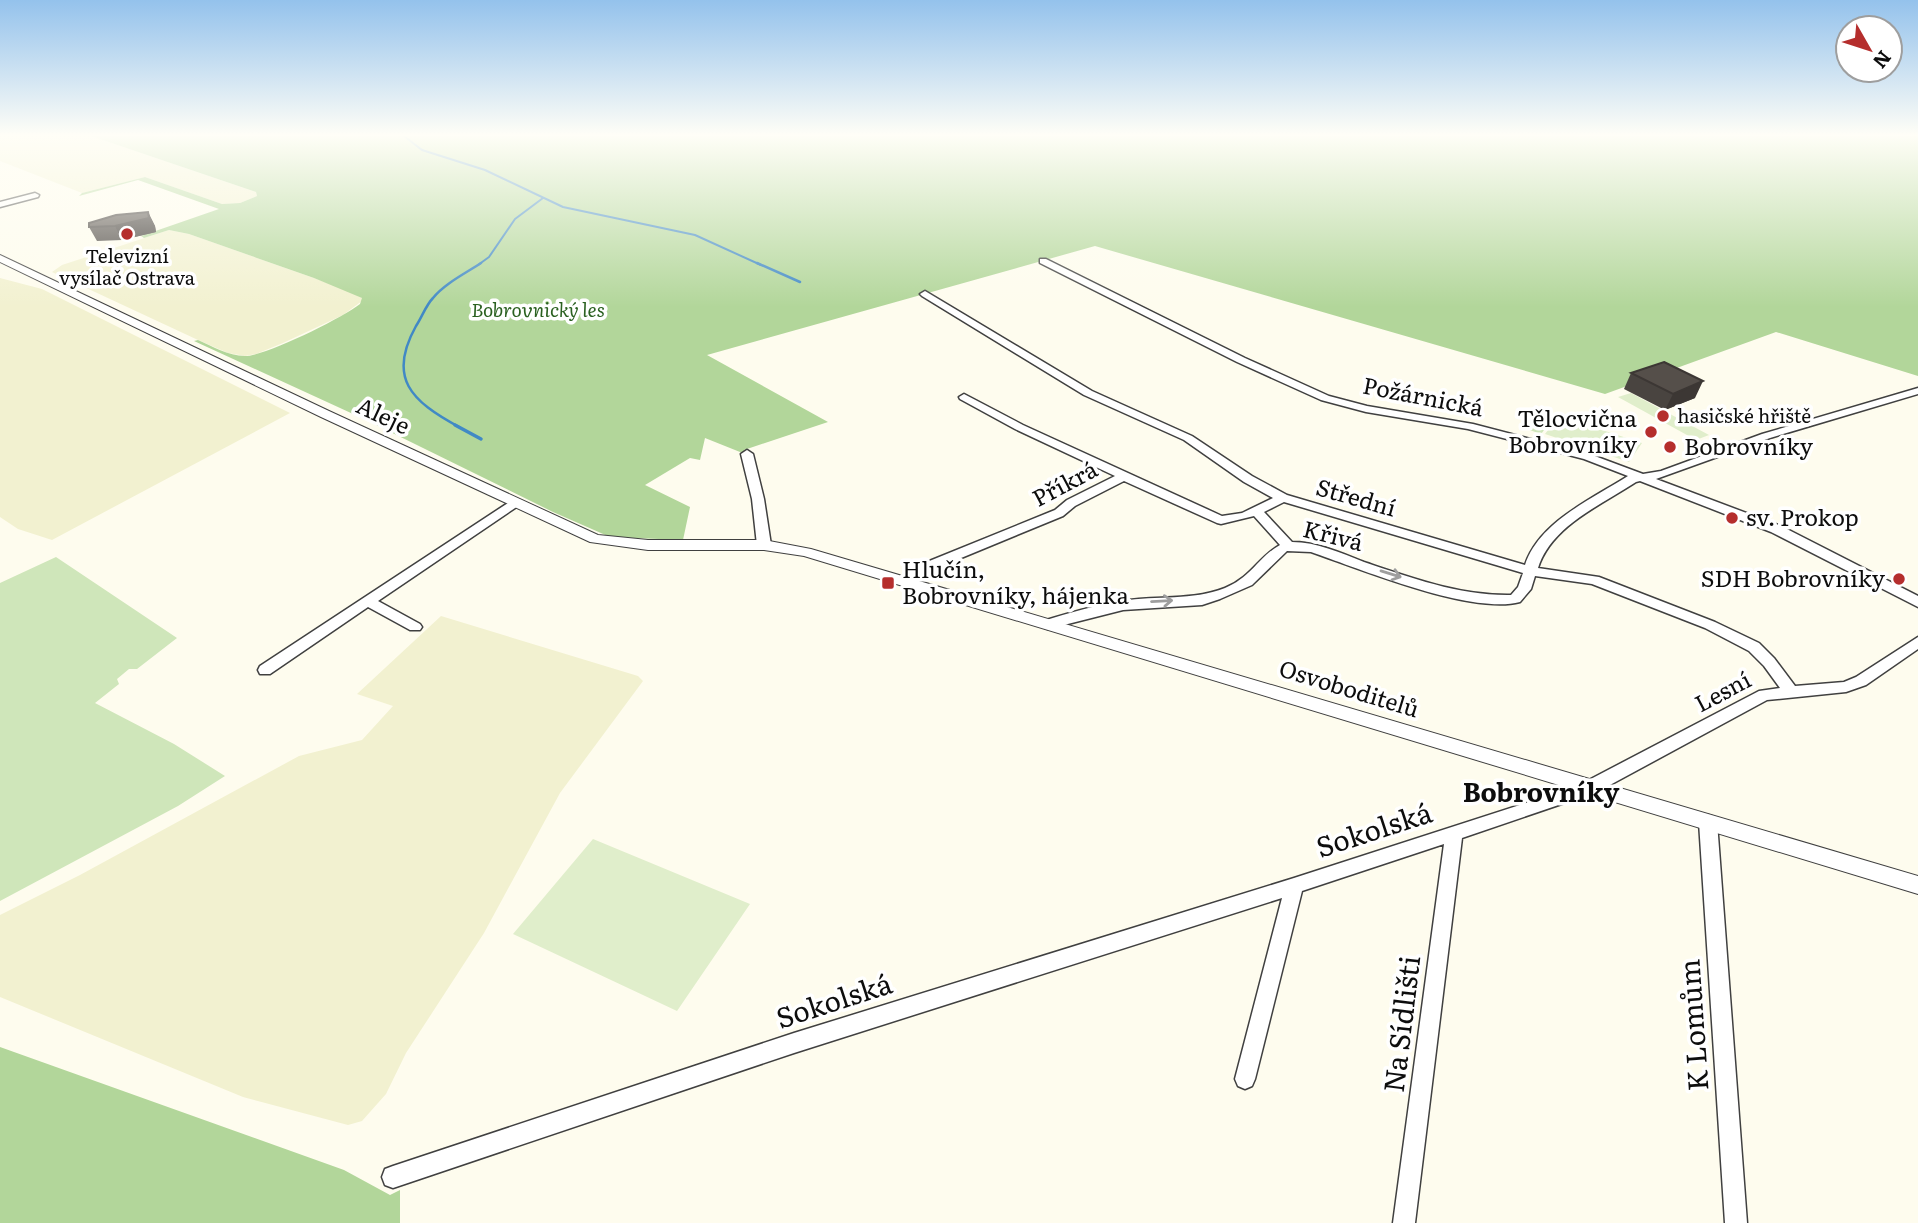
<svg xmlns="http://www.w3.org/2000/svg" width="1918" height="1223" viewBox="0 0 1918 1223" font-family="Literata,serif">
	<rect width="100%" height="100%" fill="#fefcee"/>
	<path fill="#f2f1d0" d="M0,136H91L244,188L256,192L257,196L240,203L222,204L145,177L82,193L0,161Z
		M169,230L189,234L314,278L349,291L362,298V301L343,315L283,343L256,354L245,356L228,353L198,340L52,272L62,265Z
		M0,278L42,289L290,413L52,540L18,529L0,517Z
		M441,616L638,676L643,681L560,793L484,933L406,1053L386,1094L362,1121L348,1125L243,1097L0,997V915L80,875L299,756L362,740L393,706L357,694Z"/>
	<path fill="#cfe6ba" d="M1536,409L1556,415L1541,434L1521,427Z
		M56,557L177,638L137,669H129L117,679L119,684L95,703L174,744L225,776L178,806L0,901V583Z"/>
	<path fill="#b2d69a" d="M91,136H1918V376L1776,332L1605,394L1095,246L707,355L828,422L744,450L745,454L705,438L700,460L690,458L645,485L690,507L683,540L610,537L553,512L364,419L194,341L198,340C212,346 228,356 245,356C266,356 342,318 360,304L362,298L314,278L189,234L169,230L144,238L141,236L219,209L138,180L79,196L82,193L145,177L222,204L240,203L257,196L256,192Z
		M0,1047L344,1170L390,1195L400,1190V1223H0Z"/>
	<path fill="#e0eecb" d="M1631,393L1709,435L1696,440L1618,397Z
		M1559,416L1642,443L1629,462L1545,434Z
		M593,839L750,904L677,1011L513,934Z"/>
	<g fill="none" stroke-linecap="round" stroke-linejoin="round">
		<path stroke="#4189c5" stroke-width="2" d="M404,136L422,150L485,170L563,207L695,235L761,265
			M478,265L489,257L515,219L543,198"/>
		<path stroke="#4189c5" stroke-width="2.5" d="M757,263L800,282
			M459,427C411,401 387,378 416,326C422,317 426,305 433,298C444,284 466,273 481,263"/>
		<path stroke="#4189c5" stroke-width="3.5" d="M455,425L481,439"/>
		<g stroke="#404040" stroke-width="3">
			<path id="minor" d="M35,193L39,195L38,197L0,207V202Z
				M1040,259H1046L1245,358L1329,396L1367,406L1473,424L1592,455L1643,474L1661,471L1762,434L1918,388V394L1770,438L1656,479L1781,526L1918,596V607L1771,532L1640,481L1636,482C1601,505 1551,526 1538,568L1599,577L1715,622L1759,643L1774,658L1795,686L1844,682L1856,677L1918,637V649L1866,685L1846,692L1767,700L1597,792L1462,838L1415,1223H1393L1444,844L1302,891L1255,1079L1252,1086L1245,1089L1238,1086L1235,1079L1282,898L794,1053L393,1188L385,1185L382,1177L385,1169L393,1166L794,1033L1294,878L1554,794L1585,782L1759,691L1780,688L1764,666L1749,651L1705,628L1592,584L1535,576L1531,589L1520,602C1471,615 1360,569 1311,552L1287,551L1252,585L1220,599L1202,605L1123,610L1048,629L1043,627L1041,624L1043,621C1069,613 1096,605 1122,601C1157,595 1192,601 1225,588C1252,577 1259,556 1280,545L1254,516L1221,524L1217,523L1124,481L1075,506L1063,516L932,570L911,584H901L899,581L901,578L922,564L1055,510L1067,500L1115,476L1015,429L960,399L959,397L964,394L1023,425L1222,516L1242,513L1273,498L1244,482L1184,440L1084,395L922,296L920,294L925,291L1092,391L1192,436L1252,476L1287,495L1525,565C1539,522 1592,499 1628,476L1584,459L1468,429L1366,412L1321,400L1237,362L1040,263ZM1284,502L1523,573L1518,587L1511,595C1461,596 1412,578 1364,562C1341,553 1317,542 1292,542L1264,512Z
				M747,450L753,454L764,499L771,545L764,549L757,545L752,499L741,454Z
				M514,499L518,500L520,503L518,506L378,601L420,624L422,627L420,630H410L368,607L270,674H260L258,670L260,666Z
				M1708,815L1714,817L1717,822L1747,1223H1725L1699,822L1702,817Z"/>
		</g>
		<g stroke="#404040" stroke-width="2">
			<path id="tertiary" d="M0,255L329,411L598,535L648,540H764L811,549L1918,876V894L804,556L764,550H648L590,542L321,417L0,262Z"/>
		</g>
		<use href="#minor" fill="#fff" fill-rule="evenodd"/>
		<use href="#tertiary" fill="#fff" fill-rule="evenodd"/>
	</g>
	<path fill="#494440" d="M148,212L155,226L156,232L122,240L97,241L89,227Z
		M1631,373L1695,398L1665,410L1624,389Z"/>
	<path fill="#3c3734" d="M148,212L155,226L156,232L122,240L115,226Z
		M1703,381L1695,398L1665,410L1673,394Z"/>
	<path fill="#554f4a" stroke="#3c3734" stroke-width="2" d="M148,212L149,218L115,226L89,227V223L116,215Z
		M1664,362L1703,381L1673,394L1631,373Z"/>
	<defs><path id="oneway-shaft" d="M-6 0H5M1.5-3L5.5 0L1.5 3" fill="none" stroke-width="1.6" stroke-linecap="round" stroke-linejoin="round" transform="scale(1.75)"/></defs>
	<g stroke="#9e9e9e">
		<use href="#oneway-shaft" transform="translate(1391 574) rotate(17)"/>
		<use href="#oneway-shaft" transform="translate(1162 601) rotate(-3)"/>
	</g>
	<linearGradient id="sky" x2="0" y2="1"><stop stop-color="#94c2ec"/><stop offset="0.44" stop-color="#fffef7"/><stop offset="1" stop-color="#fffef7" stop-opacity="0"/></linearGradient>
	<rect width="1918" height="307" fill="url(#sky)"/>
	<g fill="#b52e2d" stroke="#fff" stroke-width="2.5">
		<circle cx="127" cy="234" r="7"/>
		<circle cx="1663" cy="416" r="7"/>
		<circle cx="1651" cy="432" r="7"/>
		<circle cx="1670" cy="447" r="7"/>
		<circle cx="1732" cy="518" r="7"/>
		<circle cx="1899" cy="579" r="7"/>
		<rect x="881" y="576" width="14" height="14" rx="3.5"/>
	</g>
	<g text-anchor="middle" stroke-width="7" stroke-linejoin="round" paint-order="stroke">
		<g font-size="19" fill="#0d0d0d" stroke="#fff">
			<text x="127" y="263">Televizní<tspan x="127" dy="22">vysílač Ostrava</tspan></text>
			<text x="1677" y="423" text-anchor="start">hasičské hřiště</text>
		</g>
		<g font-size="19" font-style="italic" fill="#2b6121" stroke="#fff">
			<text x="538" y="317">Bobrovnický les</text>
		</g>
		<g font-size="23" fill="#0d0d0d" stroke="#fff">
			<text transform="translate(1423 397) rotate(11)" y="8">Požárnická</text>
			<text transform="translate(383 416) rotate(25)" y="8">Aleje</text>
			<text transform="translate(1065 484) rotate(-28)" y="8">Příkrá</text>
			<text transform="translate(1356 498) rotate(16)" y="8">Střední</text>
			<text transform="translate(1333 536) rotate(14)" y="8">Křivá</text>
			<text transform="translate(1349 689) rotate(17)" y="8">Osvoboditelů</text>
			<text transform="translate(1723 692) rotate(-28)" y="8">Lesní</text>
		</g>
		<g font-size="23" fill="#0d0d0d" stroke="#fff" text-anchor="start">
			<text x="1637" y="427" text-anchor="end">Tělocvična<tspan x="1637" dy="26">Bobrovníky</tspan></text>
			<text x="1684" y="455">Bobrovníky</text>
			<text x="1746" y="526">sv. Prokop</text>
			<text x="902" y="578">Hlučín,<tspan x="902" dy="26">Bobrovníky, hájenka</tspan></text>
			<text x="1885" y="587" text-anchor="end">SDH Bobrovníky</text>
		</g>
		<g font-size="26" font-weight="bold" fill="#0d0d0d" stroke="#fff">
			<text x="1541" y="802">Bobrovníky</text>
		</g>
		<g font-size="28" fill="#0d0d0d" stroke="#fff">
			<text transform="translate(1374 830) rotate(-18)" y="10">Sokolská</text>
			<text transform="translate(834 1001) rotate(-18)" y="10">Sokolská</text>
			<text transform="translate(1402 1024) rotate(-83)" y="10">Na Sídlišti</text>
			<text transform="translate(1694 1025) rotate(-94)" y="10">K Lomům</text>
		</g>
	</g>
	<g transform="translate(1869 49) rotate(129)"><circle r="33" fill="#ffffff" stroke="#9e9e9e" stroke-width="2"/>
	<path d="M0-5L12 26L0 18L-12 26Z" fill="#b52e2d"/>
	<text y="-10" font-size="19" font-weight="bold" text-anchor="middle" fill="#0d0d0d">N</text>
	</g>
</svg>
